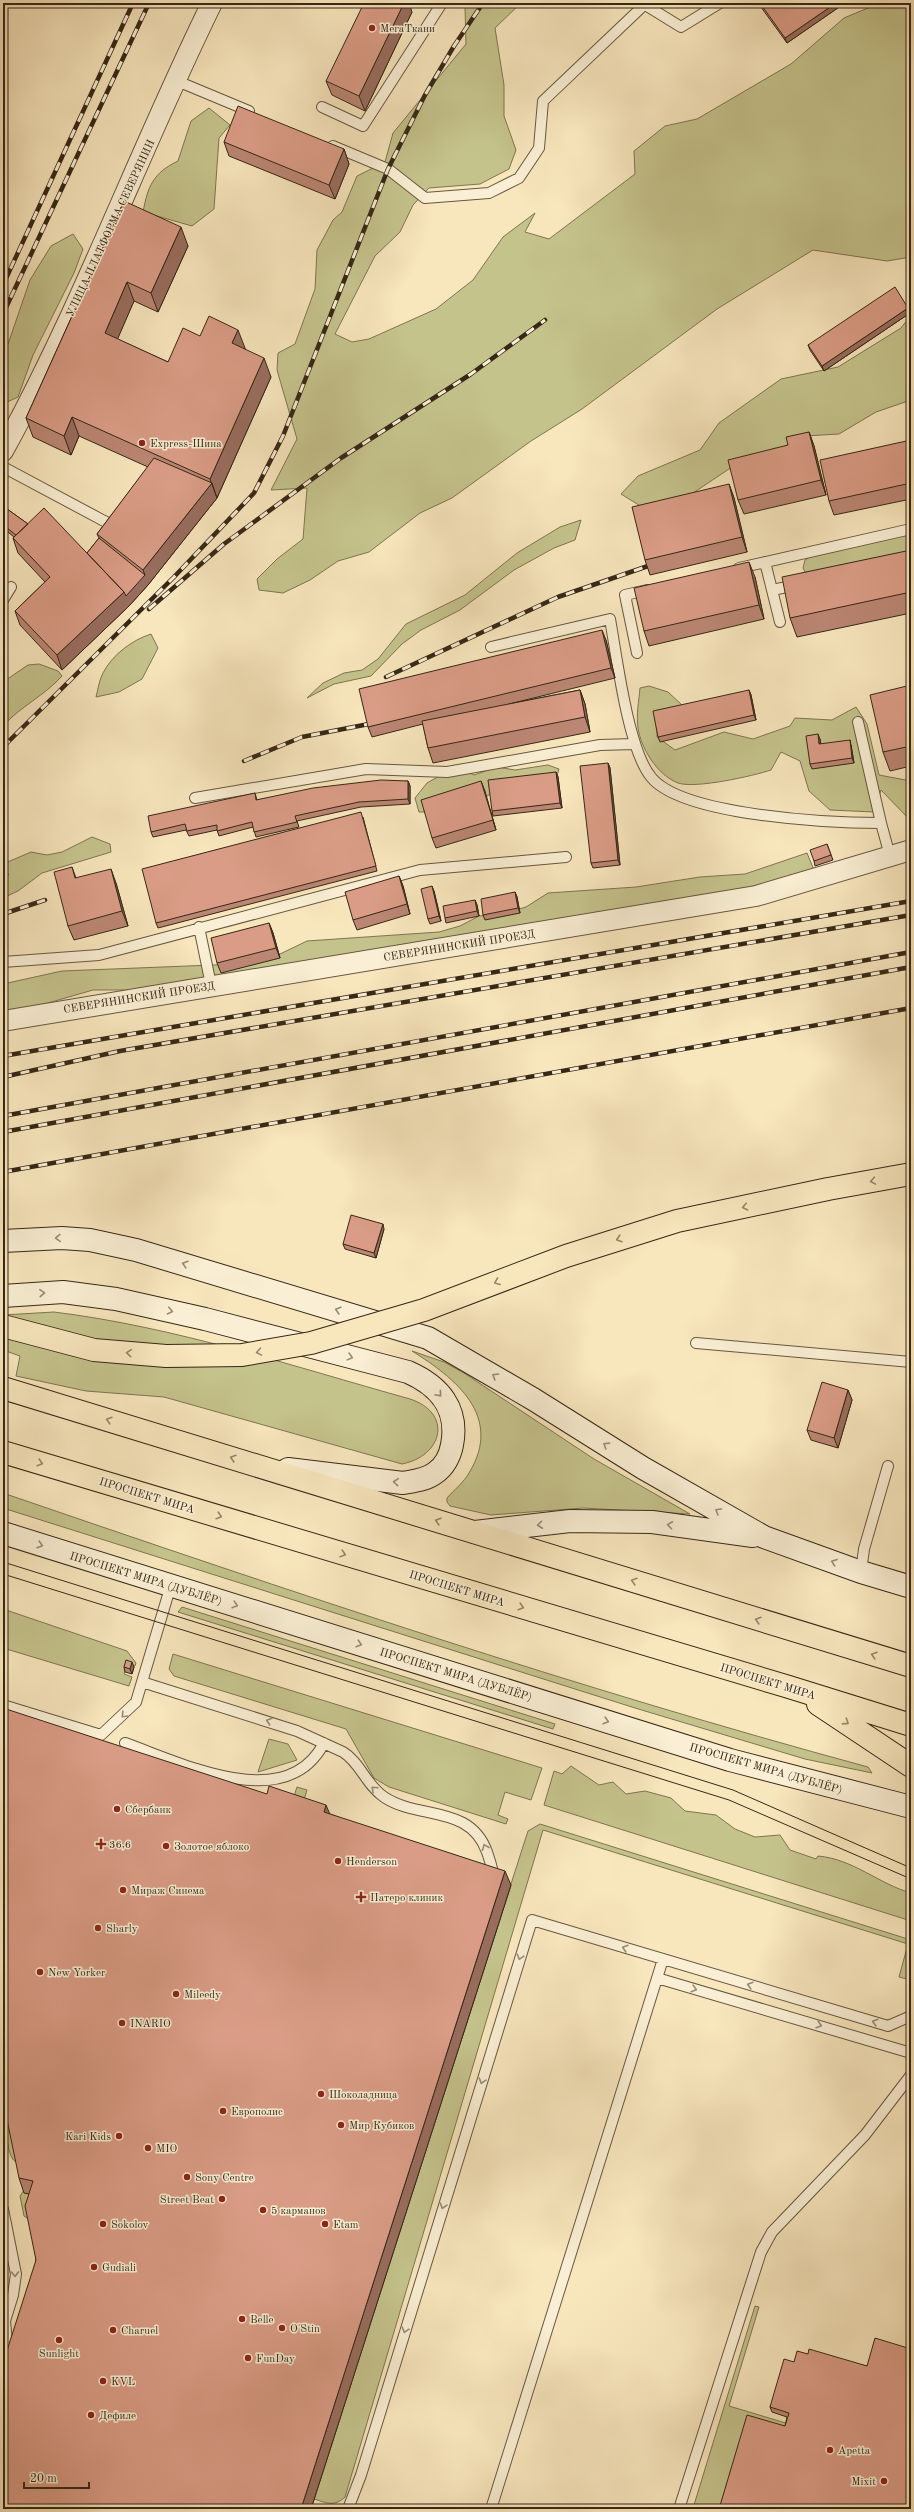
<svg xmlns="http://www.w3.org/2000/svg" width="914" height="2512" viewBox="0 0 914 2512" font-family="'Old Standard TT',serif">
	<rect width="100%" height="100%" fill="#f8e6bd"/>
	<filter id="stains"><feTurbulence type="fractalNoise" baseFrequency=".005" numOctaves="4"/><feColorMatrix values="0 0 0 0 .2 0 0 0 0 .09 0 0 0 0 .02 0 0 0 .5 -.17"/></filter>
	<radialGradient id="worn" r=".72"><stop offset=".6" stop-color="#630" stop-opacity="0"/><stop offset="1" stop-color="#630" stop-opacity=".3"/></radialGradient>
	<path fill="#c5c38c" stroke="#7e7551" d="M468,3H521L495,28L504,85V116L516,150L509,169L480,184L429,188L413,205L400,232L375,256L335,334L352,342L369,339L436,309L473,280L503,237L535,213L525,232L549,239L635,174L634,151L665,126L697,119L791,64L844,18L880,3H911V257L887,261L813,250L717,309L582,409L531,441L452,498L420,513L369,552L338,561L310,580L283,593L259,590L257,579L277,559L303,539L307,488L271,490L297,439L277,370L278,353L295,344L315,289L317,250L333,220L342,212L357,176L385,162L393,133L466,44L465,7Z
		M209,108L230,125L219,138L214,209L192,226L143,212C148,186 153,173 178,161L191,121Z
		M73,234L83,249L74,273L33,355L18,397L5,403L7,347L30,280L51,246Z
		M911,315V400L876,412L839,434L805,436L773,456L741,461L687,497L642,507L621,494L638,476L700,450L719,423L781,379L838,367L901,328Z
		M581,520L575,540L554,548L514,570L460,610L421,630L402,644L371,676L334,684L307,698L323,683L344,673L362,670L378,659L406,624L465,595L517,553L560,527Z
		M911,532V557L806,574L803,568L805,560L814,554Z
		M151,634L158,648L142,679L119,692L96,697C98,690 99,680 103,673C112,655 132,640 151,634Z
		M39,664L58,671L62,676C44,696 21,706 3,726V682L28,665Z
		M649,686L668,692L682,705L657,716V737L675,750L724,732L753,739L790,726L795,718L832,720L856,707L867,724L879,775L911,781V821L881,790L874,812L830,810L809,791L800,761L781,752L771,770C753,776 695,789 678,783C657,775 641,748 638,728C636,715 639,700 640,688Z
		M548,765L559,769L555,782L503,786L484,798L434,812H419L415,798L427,783L457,766L474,775L497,767L515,770Z
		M92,837L110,844L111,852L42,873L18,891L3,898V882L9,874L3,875V864L31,852L47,855L62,852Z
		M807,853L814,870L828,879L137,990H93L3,1016V984L62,971L238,964L280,954L307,941L439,932L460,926L479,916L506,913L526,907L548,893L636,887L700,877L745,874Z
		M54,1312C175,1327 292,1366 410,1399C453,1413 443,1456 402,1464L164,1397L86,1391L16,1376L20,1356L3,1350V1315Z
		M412,1351L444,1362L464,1373L594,1459L690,1514L583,1508L491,1515L450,1506L447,1502V1498C454,1490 464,1482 469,1473C504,1416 455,1378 412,1351Z
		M3,1493C289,1591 576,1688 868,1767L872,1773L805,1759L635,1708L3,1508Z
		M182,1607L555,1724L553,1729L178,1612Z
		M3,1609L127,1651L136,1663L135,1666L127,1664L124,1674L132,1677L129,1686L3,1648Z
		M173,1654L542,1768L531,1800L505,1792L498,1815L508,1819L506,1824L389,1787L374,1778L346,1729L174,1676L169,1669Z
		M269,1739L288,1744L297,1760L258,1772Z
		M571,1766L599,1785L613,1782L626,1794L645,1791L671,1798L685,1811L716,1815L735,1829L755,1837L780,1835L790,1850L816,1859L818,1856C853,1859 879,1884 911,1893V1921L544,1805L554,1771L562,1774Z
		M297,1787L307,1790L304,1800L294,1796Z
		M540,1824L911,1940V1980L899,1977L908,1944L543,1830L345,2497C335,2507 326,2503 314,2499L317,2488L528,1831Z
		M11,2128L16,2162C9,2159 6,2138 7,2130Z
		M24,2190L38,2196L30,2220L24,2216L20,2196Z
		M755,2306L759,2307L729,2406L789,2424L723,2509H706L694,2505Z"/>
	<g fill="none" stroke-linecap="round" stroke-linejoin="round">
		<g stroke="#665740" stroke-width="12">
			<path id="lane" d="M642,3L681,27L720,3
				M177,81L249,111
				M322,107L363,126L442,3
				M333,146L388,169L425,198L489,193L519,178L539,148L543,101L643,6
				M3,467L106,522
				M765,562L780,622
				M739,568L911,529
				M772,590L797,585
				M3,600L11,587
				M491,647L610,619C617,658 628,749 651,777C682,816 831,823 881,823L890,856
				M637,653L625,595L647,590
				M858,722L881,823
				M195,798L366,769L447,772L600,745L634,744
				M199,927L211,985
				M3,962L99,955L420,870L566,857
				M696,1343L911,1362
				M861,1572L864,1549L888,1466
				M142,1682L297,1731L343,1752C360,1762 366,1785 384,1797C418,1820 470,1804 487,1852C490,1861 494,1871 493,1879
				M3,1705L101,1735L136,1702L171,1585
				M125,1743C182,1763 286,1816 324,1743
				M657,1978L911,2053
				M3,2209L16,2274L13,2295L5,2321L7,2341L3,2356
				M348,2509L361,2475L532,1920L888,2026L911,2016
				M491,2509L663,1959
				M679,2509L761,2252L772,2232L865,2135L911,2075"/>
		</g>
		<g stroke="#665740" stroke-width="22">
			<path id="street" d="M3,451C83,306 139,151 212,3
				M3,1021L756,896L911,850"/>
		</g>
		<g stroke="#362716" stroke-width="24">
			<path id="secondary" d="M3,1241L62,1238L90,1240L136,1250L428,1338L533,1399L643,1468L764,1537L861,1572L911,1587
				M3,1296L63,1292L116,1299L205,1319L408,1372C440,1386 459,1409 452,1445C450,1456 444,1467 435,1473C426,1480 414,1481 403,1483L288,1469
				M475,1532L570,1521L652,1522L753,1536
				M3,1533L730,1760L911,1807"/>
		</g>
		<g stroke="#362716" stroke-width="24">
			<path id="primary" d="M3,1388L911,1666
				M3,1452L789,1687L911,1725
				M818,1704L911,1766"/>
		</g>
		<use href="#lane" stroke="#faefd4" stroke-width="10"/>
		<use href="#street" stroke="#faefd4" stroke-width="20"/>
		<use href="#secondary" stroke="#faefd4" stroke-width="22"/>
		<use href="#primary" stroke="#f8e6bd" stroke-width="22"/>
		<path stroke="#362716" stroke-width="1" d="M3,1562L733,1790L911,1868
			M3,1574L729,1800L911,1879"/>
		<g stroke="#362716" stroke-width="4.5">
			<path id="rail" d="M3,285L133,3
				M3,314L149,3
				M149,609L224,544L341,458L471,374L545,320
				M386,677L558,597L648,566
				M3,747L174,577L254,493L283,436L388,169L425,95L454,46L483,3
				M244,761L302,737L369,724
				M3,914L45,900
				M3,1056L911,901
				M3,1077L120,1051L911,915
				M3,1116L911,952
				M3,1132L911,967
				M3,1172L911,1008"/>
		</g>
		<use href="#rail" stroke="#faefd4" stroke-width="3" stroke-dasharray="9" stroke-linecap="butt"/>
		<g stroke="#362716" stroke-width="24" stroke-linecap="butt">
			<path id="primary-bridge" d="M3,1326L94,1350L166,1356L242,1355L311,1343L424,1310L566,1256L677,1221L828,1189L911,1174"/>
		</g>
		<use href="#primary-bridge" stroke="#f8e6bd" stroke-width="22"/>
	</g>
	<path fill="#bb8673" stroke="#362716" d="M758,3H845L787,43Z
		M412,12L365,111L332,95L326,81Z
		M224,142L344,149L349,164L335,199L229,156Z
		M124,201L188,246L158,312L134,301L117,339L168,362L200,336L245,348V349L271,377L217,498L148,585L129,606L62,670L20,625L15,611L45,582L18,553L13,538L14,537L3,528V506L28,524L87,553L99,538L97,534L148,467L79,436L71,455L33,437L26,418Z
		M908,308L910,313L824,371L810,350L808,345Z
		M809,432L814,446L826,495L744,514L738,500L788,445Z
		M911,440V499L834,515L829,501Z
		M729,484L734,498L747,552L650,575L645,560Z
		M911,550V613L797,637L790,618Z
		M755,577L764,619L649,646L644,631Z
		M606,640L615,678L509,704L580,690L585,704L590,732L433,763L428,748L423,724L372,737L368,727Z
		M911,685V766L890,771L883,752Z
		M749,690L751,695L756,720L660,742L658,737Z
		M820,739L821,744L851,745L854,763L812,769L810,764Z
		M608,763L610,768L620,865L593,868L591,863Z
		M556,772L558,777L562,808L493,816L492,811Z
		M408,781L410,786V804L361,807L297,821L299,827L256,837L253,827L219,836L217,830L189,836L186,830L153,837L151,832L255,793L257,800Z
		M481,781L496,830L436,848L432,838Z
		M363,817L377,871L158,928L156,923Z
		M827,844L833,860L815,866L814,861Z
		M72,867L76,878L116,883L128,926L74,940L68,926Z
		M399,876L403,886L410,914L357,930L353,920Z
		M434,891L441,921L430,924L428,919Z
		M515,892L517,897L520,913L485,920L483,915Z
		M475,900L477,905L479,916L446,923L445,918Z
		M269,923L273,933L280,958L221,973L217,963Z
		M384,1229L376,1258L345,1249L343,1244Z
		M848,1390L852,1400L838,1448L811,1440L807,1430Z
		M124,1667H134L132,1674L125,1672Z
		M330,1814L511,1885L311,2509H3L36,2260L29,2194L24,2193L19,2178Z
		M911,2349L785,2426L787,2417L772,2412L770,2407L794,2362L808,2354L867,2366Z"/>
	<path fill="#996d5e" stroke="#362716" d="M404,3H409L412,12L365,111L359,96Z
		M836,3H845L787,43L785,38Z
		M344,149L349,164L335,199L329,185Z
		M181,227L188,246L158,312L151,293Z
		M127,282L134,301L112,352L105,333Z
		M908,308L910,313L824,371L822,366Z
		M238,330L245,348L239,362L232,343Z
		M264,358L271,377L217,498L210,479Z
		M72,417L79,436L71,455L64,436Z
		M809,432L814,446L826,495L821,480Z
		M212,483L217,498L148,585L129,606L62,670L57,655L124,592L145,575L143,570Z
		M729,484L734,498L747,552L742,537Z
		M749,562L755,577L764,619L759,605Z
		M602,630L606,640L615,678L611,668Z
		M580,690L585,704L590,732L585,717Z
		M749,690L751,695L756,720L754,715Z
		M818,734L820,739L821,749L819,744Z
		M850,740L851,745L854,763L852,758Z
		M608,763L610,768L620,865L618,860Z
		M556,772L558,777L562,808L560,803Z
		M408,781L410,786V804L408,799Z
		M481,781L485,791L496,830L493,820Z
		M111,869L116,883L128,926L122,911Z
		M399,876L403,886L410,914L407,904Z
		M432,886L434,891L441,921L439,916Z
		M515,892L517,897L520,913L518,908Z
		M475,900L477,905L479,916L477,911Z
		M269,923L273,933L280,958L276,948Z
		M383,1224L384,1229L376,1258L374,1253Z
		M848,1390L852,1400L838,1448L834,1438Z
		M132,1662L134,1667L132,1674L130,1669Z
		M326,1805L332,1819L324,1812Z
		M505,1871L511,1885L311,2509H301Z"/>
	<path fill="#da9c86" stroke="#362716" d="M364,3H404L359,96L326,81Z
		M760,3H836L785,38Z
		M238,106L344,149L329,185L224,142Z
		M124,201L181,227L151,293L127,282L105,333L168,362L183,328L200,336L209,316L238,330L232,343L264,358L210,479L72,417L64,436L26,418Z
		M895,287L908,308L822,366L808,345Z
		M809,432L821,480L738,500L728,460L788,445L786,437Z
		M911,440V483L829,501L820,460Z
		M154,458L212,483L143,570L97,534Z
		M729,484L742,537L645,560L632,507Z
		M3,506L28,524L16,535L3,525Z
		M44,508L124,592L57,655L15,611L50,577L13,538Z
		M99,538L145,575L126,596L124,592L87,553Z
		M911,550V592L790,618L782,577Z
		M749,562L759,605L644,631L634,588Z
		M602,630L611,668L368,727L359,689Z
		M911,685V746L883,752L870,695Z
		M580,690L585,717L428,748L422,721Z
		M749,690L754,715L658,737L653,711Z
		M818,734L819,744L850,740L852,758L810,764L806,736Z
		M608,763L618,860L591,863L580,766Z
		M556,772L560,803L492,811L488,780Z
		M381,780L408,781V799L359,802L295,816L297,822L254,832L252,822L217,831V825L187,831L185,824L151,832L148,816L255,793L256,800L313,788Z
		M481,781L493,820L432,838L421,800Z
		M361,812L376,866L156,923L142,869Z
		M827,844L831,855L814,861L810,850Z
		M72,867L75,878L111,869L122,911L68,926L54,872Z
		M399,876L407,904L353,920L345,892Z
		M432,886L439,916L428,919L421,889Z
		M515,892L518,908L483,915L481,899Z
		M475,900L477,911L445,918L443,906Z
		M269,923L276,948L217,963L211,938Z
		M351,1215L383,1224L374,1253L343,1244Z
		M822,1382L848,1390L834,1438L807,1430Z
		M126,1660L132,1662L130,1669L124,1667Z
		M3,1708L267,1794L269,1786L326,1805L324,1812L505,1871L301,2509H3V2363L36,2260L25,2206L33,2181L19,2178L3,2100Z
		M875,2338L911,2349V2509H719L747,2415L785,2426L789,2413L770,2407L784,2359L794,2362L797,2351L808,2354L809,2349L867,2366Z"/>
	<defs><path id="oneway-chevron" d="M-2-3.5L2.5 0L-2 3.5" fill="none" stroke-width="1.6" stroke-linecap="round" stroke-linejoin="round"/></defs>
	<g stroke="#97866a">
		<use href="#oneway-chevron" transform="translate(873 1181) rotate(170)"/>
		<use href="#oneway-chevron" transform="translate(745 1207) rotate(168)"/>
		<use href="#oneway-chevron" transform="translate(619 1239) rotate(163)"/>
		<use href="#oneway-chevron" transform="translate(497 1282) rotate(159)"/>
		<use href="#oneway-chevron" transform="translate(259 1352) rotate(170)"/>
		<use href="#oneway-chevron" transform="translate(129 1353) rotate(-175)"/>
		<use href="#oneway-chevron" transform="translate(109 1420) rotate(-163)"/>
		<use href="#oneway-chevron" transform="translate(233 1458) rotate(-163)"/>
		<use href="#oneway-chevron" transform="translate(40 1463) rotate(17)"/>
		<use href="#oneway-chevron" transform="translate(219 1516) rotate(17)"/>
		<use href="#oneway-chevron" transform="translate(438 1521) rotate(-163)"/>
		<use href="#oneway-chevron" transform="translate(343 1554) rotate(17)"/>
		<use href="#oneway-chevron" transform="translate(634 1581) rotate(-163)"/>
		<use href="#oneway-chevron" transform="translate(521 1607) rotate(17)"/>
		<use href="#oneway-chevron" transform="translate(758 1620) rotate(-163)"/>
		<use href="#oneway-chevron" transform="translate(874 1655) rotate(-163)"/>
		<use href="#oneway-chevron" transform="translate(846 1722) rotate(33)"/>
	</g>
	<g stroke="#988b75">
		<use href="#oneway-chevron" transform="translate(58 1238) rotate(178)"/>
		<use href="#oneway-chevron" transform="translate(185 1264) rotate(-163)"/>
		<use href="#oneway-chevron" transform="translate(42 1293) rotate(-3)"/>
		<use href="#oneway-chevron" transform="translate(338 1310) rotate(-163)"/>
		<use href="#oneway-chevron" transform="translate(170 1311) rotate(12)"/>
		<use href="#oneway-chevron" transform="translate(350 1357) rotate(15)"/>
		<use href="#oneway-chevron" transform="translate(495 1376) rotate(-149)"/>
		<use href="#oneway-chevron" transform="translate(439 1394) rotate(49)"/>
		<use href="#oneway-chevron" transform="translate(606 1445) rotate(-148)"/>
		<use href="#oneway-chevron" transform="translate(396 1482) rotate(-175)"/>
		<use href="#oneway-chevron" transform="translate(718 1511) rotate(-150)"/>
		<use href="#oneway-chevron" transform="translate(540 1525) rotate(173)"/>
		<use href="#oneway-chevron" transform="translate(670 1525) rotate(-172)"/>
		<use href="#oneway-chevron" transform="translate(40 1545) rotate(17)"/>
		<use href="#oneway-chevron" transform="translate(834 1562) rotate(-160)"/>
		<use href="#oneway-chevron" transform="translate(235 1605) rotate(17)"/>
		<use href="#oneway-chevron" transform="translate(359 1644) rotate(17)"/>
		<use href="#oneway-chevron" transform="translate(124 1715) rotate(134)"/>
		<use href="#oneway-chevron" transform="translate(269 1721) rotate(-162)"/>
		<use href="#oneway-chevron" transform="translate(606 1721) rotate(17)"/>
		<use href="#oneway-chevron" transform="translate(374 1789) rotate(-137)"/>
		<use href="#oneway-chevron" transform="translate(485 1847) rotate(-112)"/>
		<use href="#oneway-chevron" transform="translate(625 1948) rotate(-163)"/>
		<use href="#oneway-chevron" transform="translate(520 1957) rotate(107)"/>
		<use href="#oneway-chevron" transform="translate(750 1985) rotate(-163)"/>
		<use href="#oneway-chevron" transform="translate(694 1989) rotate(16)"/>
		<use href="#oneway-chevron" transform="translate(875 2022) rotate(-163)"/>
		<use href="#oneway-chevron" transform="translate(819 2025) rotate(16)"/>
		<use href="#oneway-chevron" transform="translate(482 2081) rotate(107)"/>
		<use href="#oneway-chevron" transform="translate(443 2206) rotate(107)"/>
		<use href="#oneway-chevron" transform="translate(15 2274) rotate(89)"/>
		<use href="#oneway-chevron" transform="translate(405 2330) rotate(107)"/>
	</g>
	<g fill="#8f2418" stroke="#faefd4" stroke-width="1.5">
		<circle cx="372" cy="28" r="4"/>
		<circle cx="142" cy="443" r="4"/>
		<circle cx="117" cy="1809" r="4"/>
		<path d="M99 1838h4v4h4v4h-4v4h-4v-4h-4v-4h4z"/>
		<circle cx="166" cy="1846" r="4"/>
		<circle cx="338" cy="1861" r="4"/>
		<circle cx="123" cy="1890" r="4"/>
		<path d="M359 1891h4v4h4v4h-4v4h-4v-4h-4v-4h4z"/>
		<circle cx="98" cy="1928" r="4"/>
		<circle cx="40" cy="1972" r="4"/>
		<circle cx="176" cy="1994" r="4"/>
		<circle cx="122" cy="2023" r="4"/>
		<circle cx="321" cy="2094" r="4"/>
		<circle cx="223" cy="2111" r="4"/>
		<circle cx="341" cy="2125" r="4"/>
		<circle cx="119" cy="2136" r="4"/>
		<circle cx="148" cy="2148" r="4"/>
		<circle cx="187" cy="2177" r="4"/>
		<circle cx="222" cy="2199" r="4"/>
		<circle cx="263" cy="2210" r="4"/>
		<circle cx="103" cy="2224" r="4"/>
		<circle cx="325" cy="2224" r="4"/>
		<circle cx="94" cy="2267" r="4"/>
		<circle cx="242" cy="2319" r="4"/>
		<circle cx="282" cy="2328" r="4"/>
		<circle cx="113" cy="2330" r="4"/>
		<circle cx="59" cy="2340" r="4"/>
		<circle cx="248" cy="2358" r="4"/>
		<circle cx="103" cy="2381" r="4"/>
		<circle cx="91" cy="2415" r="4"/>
		<circle cx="830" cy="2450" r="4"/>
		<circle cx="884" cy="2481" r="4"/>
	</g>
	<g text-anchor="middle" stroke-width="3" stroke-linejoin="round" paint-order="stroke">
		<g font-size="11" fill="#362716" stroke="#faefd4" text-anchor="start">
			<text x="380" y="32">МегаТкани</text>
			<text x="150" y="447">Express-Шина</text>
			<text x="125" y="1813">Сбербанк</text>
			<text x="109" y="1848">36,6</text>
			<text x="174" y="1850">Золотое яблоко</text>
			<text x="346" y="1865">Henderson</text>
			<text x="131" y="1894">Мираж Синема</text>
			<text x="370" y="1901">Патеро клиник</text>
			<text x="106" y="1932">Sharly</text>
			<text x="48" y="1976">New Yorker</text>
			<text x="184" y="1998">Mileedy</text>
			<text x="130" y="2027">INARIO</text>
			<text x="329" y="2098">Шоколадница</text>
			<text x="231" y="2115">Европолис</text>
			<text x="349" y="2129">Мир Кубиков</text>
			<text x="111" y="2140" text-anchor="end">Kari Kids</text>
			<text x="156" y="2152">MIO</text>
			<text x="195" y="2181">Sony Centre</text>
			<text x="214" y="2203" text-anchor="end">Street Beat</text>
			<text x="271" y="2214">5 карманов</text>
			<text x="111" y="2228">Sokolov</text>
			<text x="333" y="2228">Etam</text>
			<text x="102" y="2271">Gudiali</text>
			<text x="250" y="2323">Belle</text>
			<text x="290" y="2332">O'Stin</text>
			<text x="121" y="2334">Charuel</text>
			<text x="59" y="2357" text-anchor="middle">Sunlight</text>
			<text x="256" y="2362">FunDay</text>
			<text x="111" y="2385">KVL</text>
			<text x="99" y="2419">Дефиле</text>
			<text x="838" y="2454">Apetta</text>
			<text x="876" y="2485" text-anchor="end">Mixit</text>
		</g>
		<g font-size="11" fill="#362716" stroke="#faefd4">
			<text transform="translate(110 228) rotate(-65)" y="4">УЛИЦА ПЛАТФОРМА СЕВЕРЯНИН</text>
			<text transform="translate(459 945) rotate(-9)" y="4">СЕВЕРЯНИНСКИЙ ПРОЕЗД</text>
			<text transform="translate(139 997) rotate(-9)" y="4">СЕВЕРЯНИНСКИЙ ПРОЕЗД</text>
			<text transform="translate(147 1495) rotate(17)" y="4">ПРОСПЕКТ МИРА</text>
			<text transform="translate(146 1578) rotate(17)" y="4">ПРОСПЕКТ МИРА (ДУБЛЁР)</text>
			<text transform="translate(457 1588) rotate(17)" y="4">ПРОСПЕКТ МИРА</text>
			<text transform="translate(456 1674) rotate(17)" y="4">ПРОСПЕКТ МИРА (ДУБЛЁР)</text>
			<text transform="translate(768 1681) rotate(17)" y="4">ПРОСПЕКТ МИРА</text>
			<text transform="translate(766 1768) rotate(16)" y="4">ПРОСПЕКТ МИРА (ДУБЛЁР)</text>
		</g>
	</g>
	<rect width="914" height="2512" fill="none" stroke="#f8e6bd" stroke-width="16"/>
	<rect x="4" y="4" width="906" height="2504" fill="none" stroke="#362716" stroke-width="2"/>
	<rect x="8" y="8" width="898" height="2496" fill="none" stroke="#362716"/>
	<path d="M24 2482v6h65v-6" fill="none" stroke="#362716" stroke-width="2"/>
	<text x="30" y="2482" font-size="12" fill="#362716" stroke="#faefd4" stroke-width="3" paint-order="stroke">20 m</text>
	<rect width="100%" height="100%" filter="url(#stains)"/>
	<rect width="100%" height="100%" fill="url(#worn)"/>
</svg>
